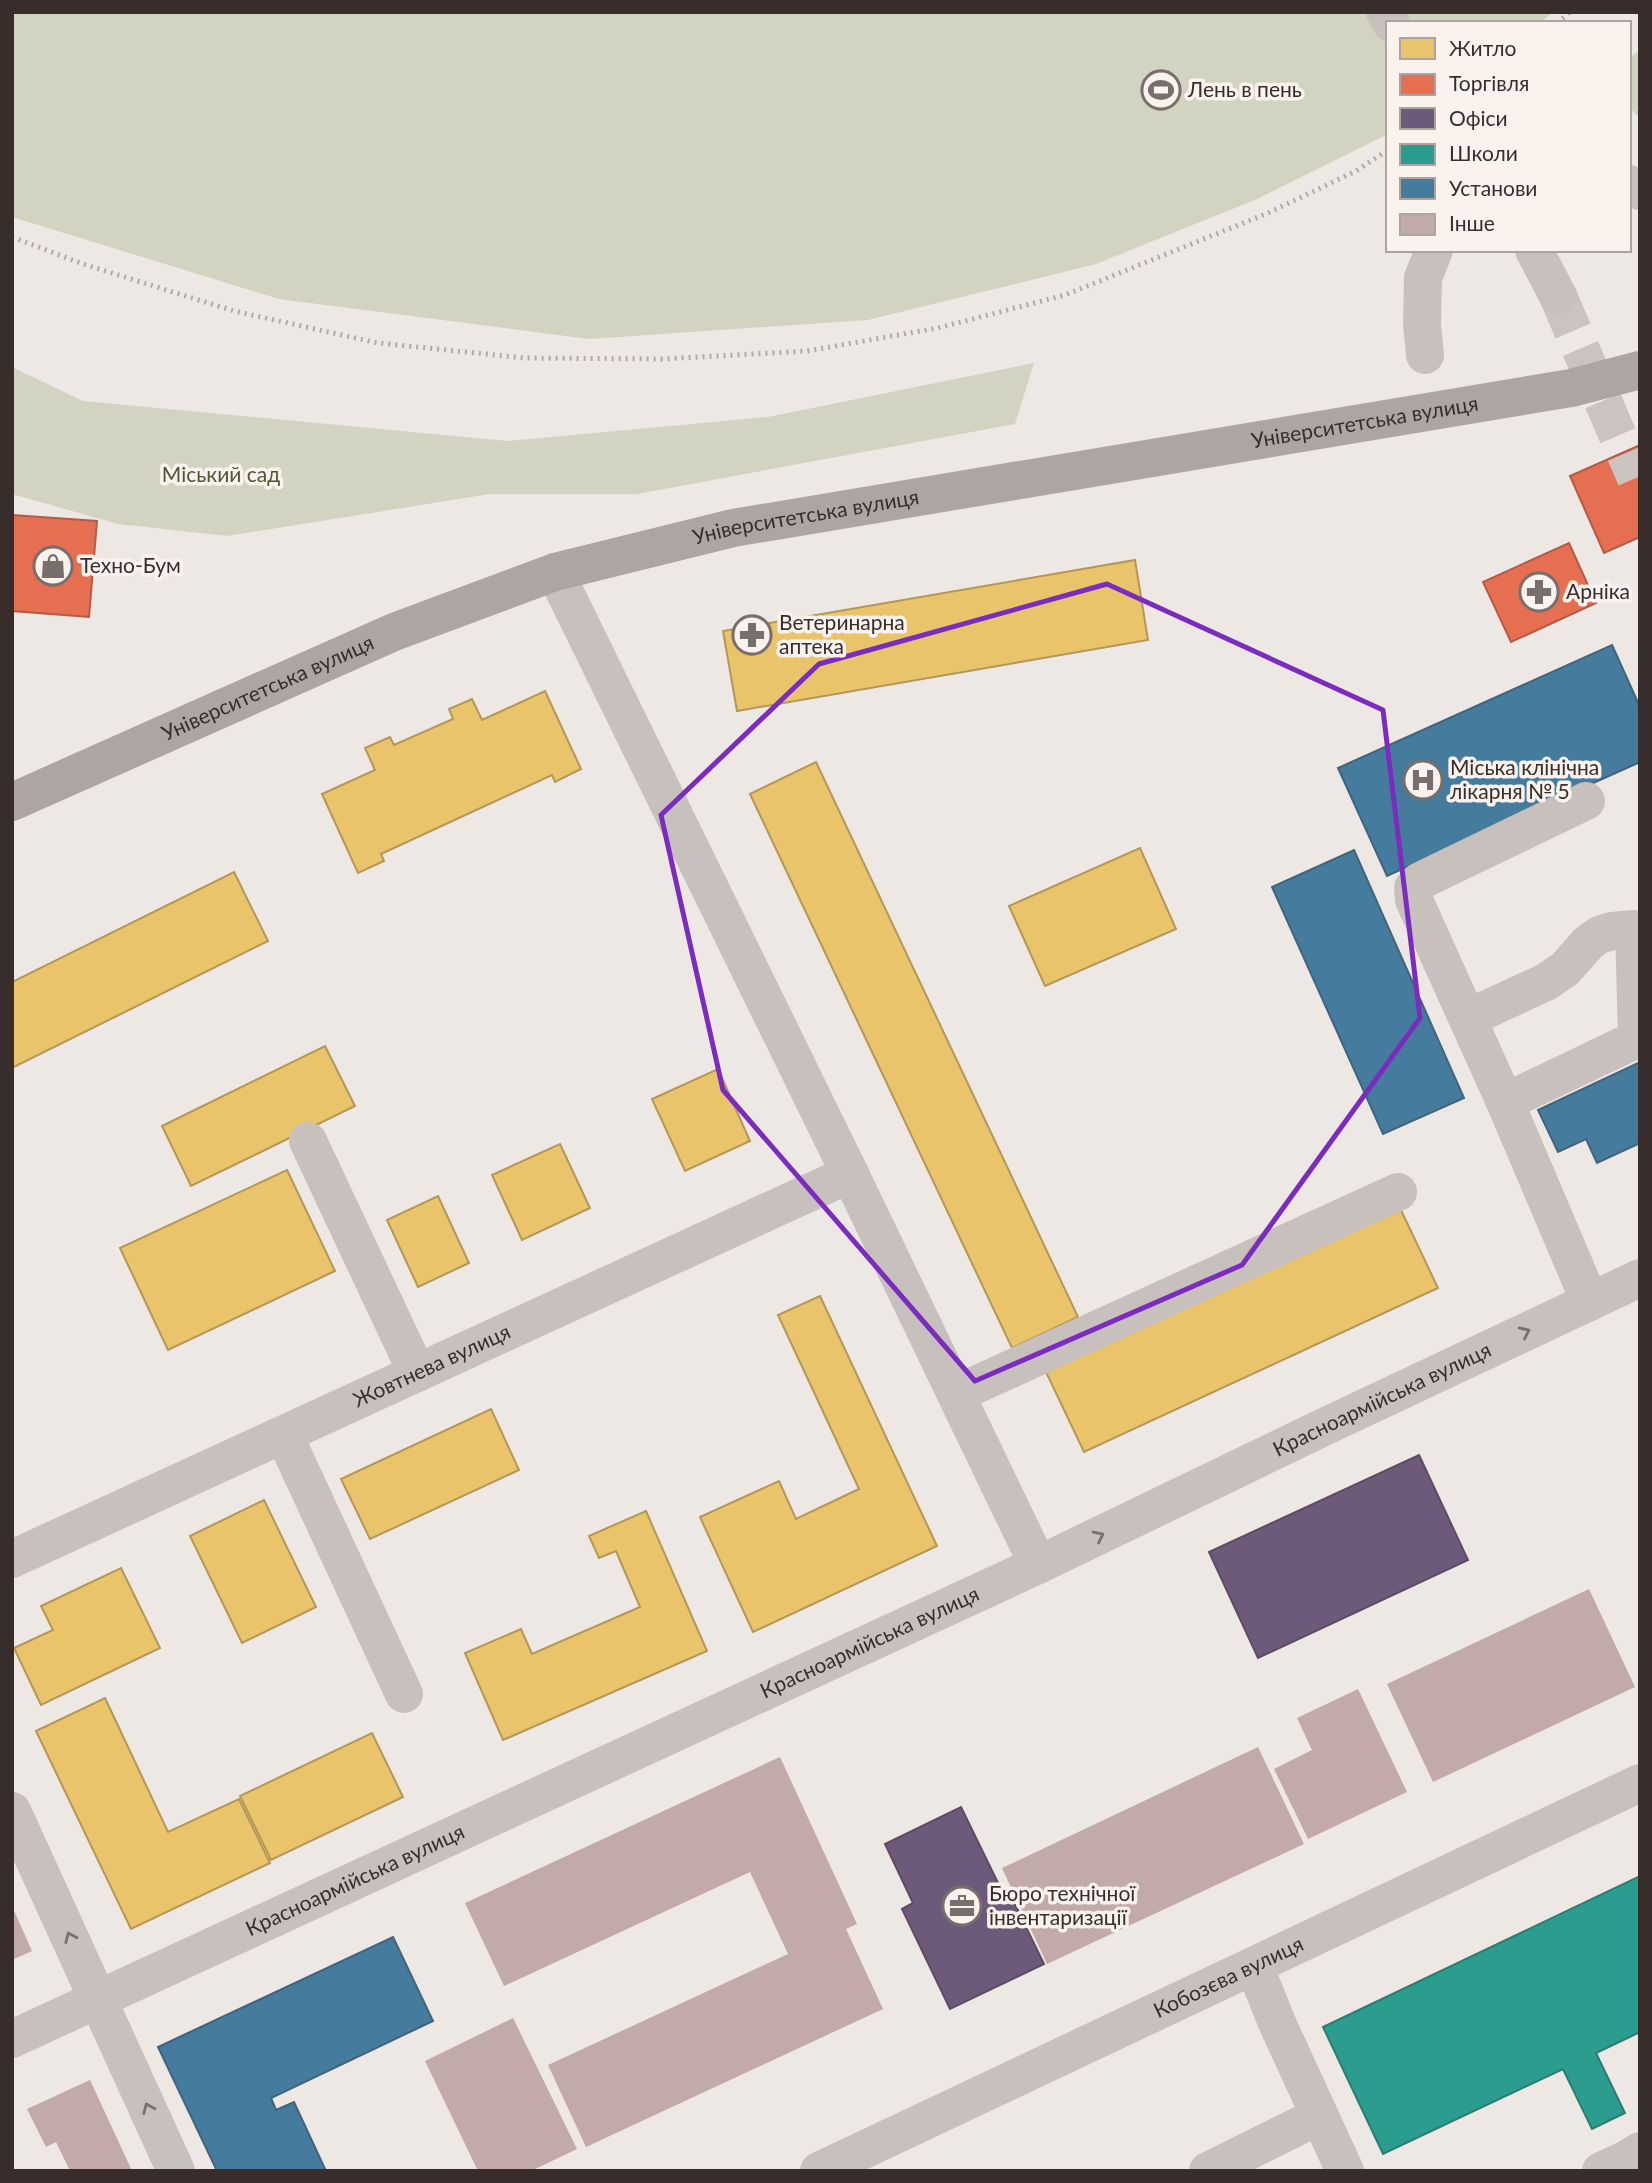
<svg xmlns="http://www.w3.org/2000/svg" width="1652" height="2183" viewBox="0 0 1652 2183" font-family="Lato,sans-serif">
	<rect width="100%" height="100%" fill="#eee8e5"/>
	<path fill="#d2d3c0" d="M12,12H1553L1540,23H1388V134L1255,200L1096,264L868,320L589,339L279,299L12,217Z
		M1640,49V118L1629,107V59Z
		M1034,363L1015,424L637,494H490L227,536L118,524L12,494V367L83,401L508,441L768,417Z"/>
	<path fill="#e9c46a" stroke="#b49757" stroke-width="2" d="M1135,560L1148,640L737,711L723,631Z
		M545,691L581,769L555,782L552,775L381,854L384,861L358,873L322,794L375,770L365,748L390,737L394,745L453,719L449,709L472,699L482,720Z
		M816,762L1078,1317L1012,1348L750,794Z
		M1140,848L1176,929L1045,986L1009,906Z
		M234,872L268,941L12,1068V982Z
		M325,1046L355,1106L191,1186L162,1126Z
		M718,1069L750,1141L685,1171L652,1099Z
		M560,1144L590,1208L522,1240L492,1175Z
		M287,1170L335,1271L168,1350L120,1248Z
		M438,1196L469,1263L418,1287L387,1220Z
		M1400,1208L1438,1288L1084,1452L1046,1372Z
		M820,1296L937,1546L753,1632L700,1517L779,1481L796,1519L859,1489L778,1315Z
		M491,1409L519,1470L370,1539L341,1479Z
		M264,1500L316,1607L242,1643L190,1536Z
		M646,1511L707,1651L503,1740L465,1653L521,1629L532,1654L640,1607L616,1551L599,1558L589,1536Z
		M121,1568L160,1648L41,1705L14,1648L53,1630L41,1606Z
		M105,1698L168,1832L239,1799L270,1863L131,1929L36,1731Z
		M372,1733L403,1797L271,1860L240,1796Z"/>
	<path fill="#e76f51" stroke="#b35b46" stroke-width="2" d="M1640,445V537L1604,553L1570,476Z
		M12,515L97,521L89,617L12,611Z
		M1569,543L1596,603L1511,642L1483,582Z"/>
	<path fill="#6d597a" stroke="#5d4c62" stroke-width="2" d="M1419,1455L1468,1560L1258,1658L1209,1552Z
		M961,1807L1001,1889L987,1896L990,1903L1010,1894L1044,1964L950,2009L902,1909L913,1903L885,1844Z"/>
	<path fill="#2a9d8f" stroke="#2e7b71" stroke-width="2" d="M1640,1876V2032L1596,2053L1625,2113L1592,2129L1563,2069L1383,2154L1323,2027Z"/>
	<path fill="#457b9d" stroke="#41647b" stroke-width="2" d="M1612,645L1640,707V762L1387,876L1338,768Z
		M1354,850L1464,1098L1383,1134L1272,887Z
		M1640,1062V1143L1597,1163L1586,1139L1558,1152L1538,1110Z
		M393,1937L433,2021L271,2098L276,2110L294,2102L326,2171H217L158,2047Z"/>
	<path fill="#c1aaa7" d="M1589,1589L1635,1687L1433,1782L1387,1684Z
		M1358,1689L1407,1792L1308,1839L1274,1769L1312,1750L1297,1718Z
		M1258,1747L1304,1844L1047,1964L1002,1868Z
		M780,1757L857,1924L846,1929L883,2009L586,2147L548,2065L788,1954L750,1872L504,1986L465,1903Z
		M12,1906L32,1951L12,1960Z
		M513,2018L577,2149L531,2171H478L425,2061Z
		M90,2080L127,2160L132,2171H70L56,2142L46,2147L27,2109Z"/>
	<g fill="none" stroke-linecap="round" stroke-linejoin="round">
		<path stroke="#cac3c0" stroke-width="38" stroke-dasharray="38 19" stroke-linecap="butt" d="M1558,296L1636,478"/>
		<g stroke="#c8c0bd" stroke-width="38">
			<path d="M1385,12L1391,23"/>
			<path d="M1629,184L1640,191"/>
			<path d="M1534,250L1558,296"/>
			<path d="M1425,355L1422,324L1423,278L1434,250"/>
			<path d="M555,572L850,1174L1038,1565"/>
			<path d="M1586,801L1420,881L1413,888L1414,900L1505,1102L1590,1302"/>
			<path d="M1468,1018L1546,982L1565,969L1588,943L1599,935L1612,931L1634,929L1637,1035L1635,1040L1505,1102"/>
			<path d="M308,1141L417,1373"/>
			<path d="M956,1394L1398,1192"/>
			<path d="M284,1435L404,1694"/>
			<path id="s1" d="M12,1559L850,1174"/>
			<path d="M12,1811L176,2171"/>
			<path d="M1254,1966L1278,2025L1345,2171"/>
			<path id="s2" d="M12,2039L1038,1565L1326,1426L1640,1278"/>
			<path id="s3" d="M819,2171L1640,1783"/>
			<path d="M1208,2171L1319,2116"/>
			<path d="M1601,2171L1627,2159L1640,2151"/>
		</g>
		<path stroke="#ada5a2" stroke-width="38" id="s4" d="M12,802L394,632L555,572L733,528L1571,388L1640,370"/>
		<path stroke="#b0aaa7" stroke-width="5" stroke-dasharray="2 5" stroke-linecap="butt" d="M1557,23L1570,12
			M12,237L83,264L234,311L378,343L524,358L663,359L807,351L938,328L1065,295L1268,213L1356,171L1388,150"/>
	</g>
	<defs><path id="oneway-chevron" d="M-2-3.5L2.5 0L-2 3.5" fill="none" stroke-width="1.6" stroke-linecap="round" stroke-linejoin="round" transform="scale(1.75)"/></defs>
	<g stroke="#796f6d">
		<use href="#oneway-chevron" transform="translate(1525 1332) rotate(-25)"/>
		<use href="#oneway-chevron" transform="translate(1099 1536) rotate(-26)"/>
		<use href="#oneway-chevron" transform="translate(70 1937) rotate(-114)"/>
		<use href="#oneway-chevron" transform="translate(148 2108) rotate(-114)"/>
	</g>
	<path fill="none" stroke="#7b2cbf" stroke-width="5" stroke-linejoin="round" d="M1107,584L1383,710L1420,1018L1242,1265L975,1381L723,1090L661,815L819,664Z"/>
	<defs>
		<g id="stadium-ring" transform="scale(2.0125)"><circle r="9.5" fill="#faf2ed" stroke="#786e6c" stroke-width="1.5"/><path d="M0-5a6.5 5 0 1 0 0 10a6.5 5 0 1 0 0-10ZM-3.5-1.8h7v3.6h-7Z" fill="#786e6c"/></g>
		<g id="shop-ring" transform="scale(2.0125)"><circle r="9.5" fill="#faf2ed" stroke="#786e6c" stroke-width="1.5"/><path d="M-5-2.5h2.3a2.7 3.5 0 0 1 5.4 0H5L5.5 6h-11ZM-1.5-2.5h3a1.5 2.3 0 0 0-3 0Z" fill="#786e6c"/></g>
		<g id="pharmacy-ring" transform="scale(2.0125)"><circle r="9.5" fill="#faf2ed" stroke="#786e6c" stroke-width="1.5"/><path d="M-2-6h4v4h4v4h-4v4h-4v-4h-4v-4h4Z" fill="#786e6c"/></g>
		<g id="hospital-ring" transform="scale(2.0125)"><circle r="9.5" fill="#faf2ed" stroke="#786e6c" stroke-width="1.5"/><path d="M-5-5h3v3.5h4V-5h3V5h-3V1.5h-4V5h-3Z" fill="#786e6c"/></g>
		<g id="office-ring" transform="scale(2.0125)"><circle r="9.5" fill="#faf2ed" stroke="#786e6c" stroke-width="1.5"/><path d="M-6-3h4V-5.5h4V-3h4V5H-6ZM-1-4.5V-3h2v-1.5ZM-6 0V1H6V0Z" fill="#786e6c"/></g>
	</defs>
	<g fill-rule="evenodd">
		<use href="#stadium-ring" x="1161" y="90"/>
		<use href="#shop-ring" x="53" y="566"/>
		<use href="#pharmacy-ring" x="1539" y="592"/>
		<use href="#pharmacy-ring" x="752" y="635"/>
		<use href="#hospital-ring" x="1423" y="780"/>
		<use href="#office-ring" x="962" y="1906"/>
	</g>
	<g text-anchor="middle" stroke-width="7" stroke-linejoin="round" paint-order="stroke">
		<g font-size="21" fill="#392d2b" stroke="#faf2ed" text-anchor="start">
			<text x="1188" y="97">Лень в пень</text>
			<text x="80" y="573">Техно-Бум</text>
			<text x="1566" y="599">Арніка</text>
			<text x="779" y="630">Ветеринарна<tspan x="779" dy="24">аптека</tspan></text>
			<text x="1450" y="775">Міська клінічна<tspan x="1450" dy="24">лікарня № 5</tspan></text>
			<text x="989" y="1901">Бюро технічної<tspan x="989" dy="24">інвентаризації</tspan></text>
		</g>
		<g font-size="21" fill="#392d2b" stroke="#faf2ed">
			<text dy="7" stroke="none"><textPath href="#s4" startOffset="1414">Університетська вулиця</textPath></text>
			<text dy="7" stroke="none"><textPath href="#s4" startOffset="847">Університетська вулиця</textPath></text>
			<text dy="7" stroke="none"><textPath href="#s4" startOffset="280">Університетська вулиця</textPath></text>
			<text dy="7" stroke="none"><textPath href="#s1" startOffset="462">Жовтнева вулиця</textPath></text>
			<text dy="7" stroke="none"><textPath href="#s2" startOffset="1512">Красноармійська вулиця</textPath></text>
			<text dy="7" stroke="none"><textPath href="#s2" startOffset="945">Красноармійська вулиця</textPath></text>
			<text dy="7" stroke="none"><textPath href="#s2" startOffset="378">Красноармійська вулиця</textPath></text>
			<text dy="7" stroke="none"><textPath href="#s3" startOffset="453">Кобозєва вулиця</textPath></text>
		</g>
		<g font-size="21" fill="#4f5630" stroke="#faf2ed">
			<text x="221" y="482">Міський сад</text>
		</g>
	</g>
	<rect width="1652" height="2183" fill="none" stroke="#392d2b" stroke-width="28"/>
	<rect x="1386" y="21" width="245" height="231" fill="#faf2ed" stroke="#ada39f" stroke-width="2"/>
	<rect x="1400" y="38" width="35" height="21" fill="#e9c46a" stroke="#ada39f" stroke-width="2"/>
	<text x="1449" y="56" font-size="21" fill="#392d2b">Житло</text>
	<rect x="1400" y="74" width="35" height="21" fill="#e76f51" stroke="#ada39f" stroke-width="2"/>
	<text x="1449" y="91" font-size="21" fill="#392d2b">Торгівля</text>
	<rect x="1400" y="108" width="35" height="21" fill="#6d597a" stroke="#ada39f" stroke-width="2"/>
	<text x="1449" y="126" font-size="21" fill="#392d2b">Офіси</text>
	<rect x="1400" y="144" width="35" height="21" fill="#2a9d8f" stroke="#ada39f" stroke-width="2"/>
	<text x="1449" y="161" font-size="21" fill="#392d2b">Школи</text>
	<rect x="1400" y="178" width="35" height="21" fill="#457b9d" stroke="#ada39f" stroke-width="2"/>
	<text x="1449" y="196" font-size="21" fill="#392d2b">Установи</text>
	<rect x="1400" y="214" width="35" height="21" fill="#c1aaa7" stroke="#ada39f" stroke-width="2"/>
	<text x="1449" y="231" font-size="21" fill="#392d2b">Інше</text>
</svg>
